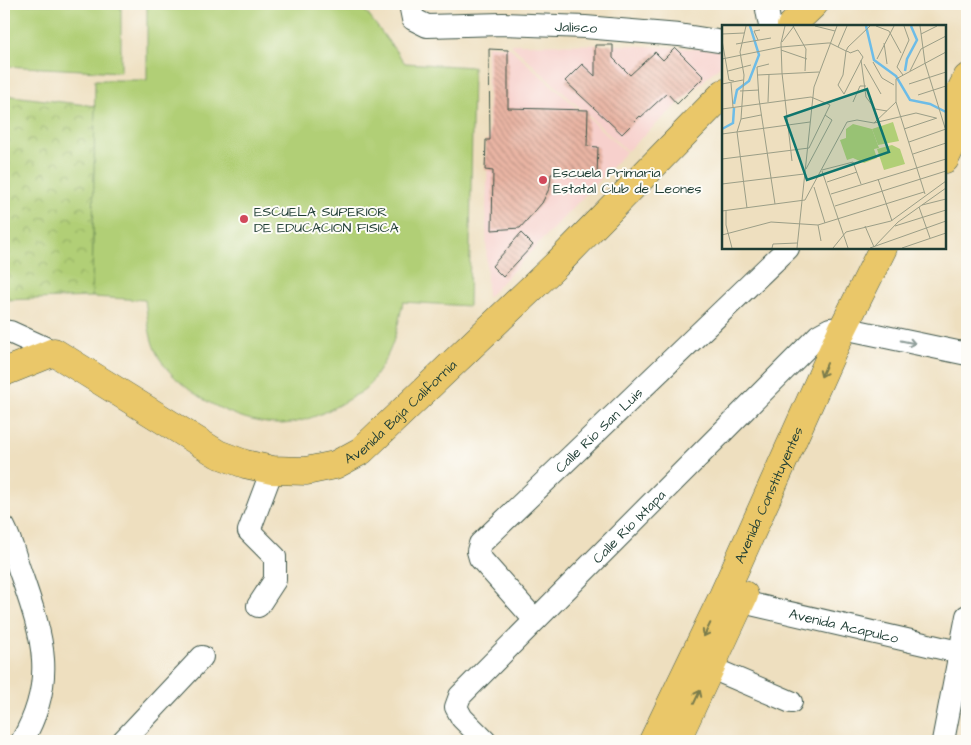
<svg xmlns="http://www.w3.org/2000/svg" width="971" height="745" viewBox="0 0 971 745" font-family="'Architects Daughter',sans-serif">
	<defs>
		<pattern id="park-crowns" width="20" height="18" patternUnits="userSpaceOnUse" patternTransform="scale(1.25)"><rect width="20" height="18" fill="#b1cf76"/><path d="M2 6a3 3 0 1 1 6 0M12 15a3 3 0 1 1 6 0" fill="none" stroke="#8fa962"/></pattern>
		<pattern id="building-back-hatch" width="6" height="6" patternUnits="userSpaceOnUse" patternTransform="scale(1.25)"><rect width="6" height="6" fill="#eab5a4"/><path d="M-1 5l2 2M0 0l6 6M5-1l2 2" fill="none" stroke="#bd9486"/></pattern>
	</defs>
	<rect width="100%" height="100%" fill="#fdfcf7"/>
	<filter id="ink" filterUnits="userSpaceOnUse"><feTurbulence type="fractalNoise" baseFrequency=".02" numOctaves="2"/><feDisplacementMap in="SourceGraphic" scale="10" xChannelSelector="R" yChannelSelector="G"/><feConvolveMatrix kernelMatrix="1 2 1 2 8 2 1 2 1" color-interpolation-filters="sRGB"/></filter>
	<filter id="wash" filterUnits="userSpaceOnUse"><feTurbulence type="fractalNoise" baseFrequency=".0096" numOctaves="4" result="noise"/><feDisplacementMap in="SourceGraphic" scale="20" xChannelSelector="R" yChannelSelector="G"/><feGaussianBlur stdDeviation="1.12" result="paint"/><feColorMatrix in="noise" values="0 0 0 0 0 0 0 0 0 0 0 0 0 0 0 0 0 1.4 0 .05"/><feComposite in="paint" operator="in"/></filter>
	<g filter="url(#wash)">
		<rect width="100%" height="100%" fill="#eedfbf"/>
		<path fill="#f7d0cc" d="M510,44L622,45L723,50V63L627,151Z
			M487,45L509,47L626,152L487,298L486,207L489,131Z"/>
		<path fill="#b1cf76" stroke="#688655" d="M4,4H121V72L4,66Z
			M147,4H360L405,63L473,67L469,306L403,302C396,333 394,349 375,376C373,380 370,385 367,388C363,392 358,394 354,396C332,410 302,425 276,424C236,422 181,393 160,359C149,342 148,320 145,300L92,297L95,80H147Z"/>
		<path fill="url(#park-crowns)" stroke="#688655" d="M4,95L95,106L92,297L4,300Z"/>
		<g id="blocks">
			<path fill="url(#building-back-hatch)" d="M595,45H613V58L630,75L655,52L663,60L675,48L704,77L677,104L667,93L641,117L640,116L622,134L565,81L582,64L595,76Z
				M489,49L508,50V108L588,110L587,146L598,147L597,176L551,174L550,187L542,203L520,228L492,230L493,171L485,170L486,140H490Z
				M521,233L533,245L503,277L492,266Z"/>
		</g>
	</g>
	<g filter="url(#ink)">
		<use href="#blocks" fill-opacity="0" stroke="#3e5549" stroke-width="1"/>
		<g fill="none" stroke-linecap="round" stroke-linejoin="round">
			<g stroke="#3e5549" stroke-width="24">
				<g id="minor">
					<path id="s1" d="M410,4L413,19L427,26L503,24L585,27L679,35L724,42"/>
					<path d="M766,4L770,26"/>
					<path d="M4,331L10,332L54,352"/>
					<path d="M4,527C12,542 16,561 22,577C43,638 57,681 22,741"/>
					<path id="s2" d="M725,598L967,654"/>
					<path d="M258,606L275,580V557L249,531L272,470"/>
					<path id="s3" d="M535,620L480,558L478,551L480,544L788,248"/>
					<path d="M695,661L791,702"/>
					<path d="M123,741L202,657"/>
					<path id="s4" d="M485,741L462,718L456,707L460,696L819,335L830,329L843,328L967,354"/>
					<path d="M943,741L967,616"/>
				</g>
			</g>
			<g stroke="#3e5549" stroke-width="29">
				<g id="major">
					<path d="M791,26L814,4"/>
					<path d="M945,122L967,78"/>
					<path d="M945,159L967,113"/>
					<path id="s5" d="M4,372L54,352L218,454L245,464L272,470L306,471L335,465L361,451L556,265L724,93"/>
					<path id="s6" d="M653,741L722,598L843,328L883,248"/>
					<path d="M676,741L744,595"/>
				</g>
			</g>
			<use href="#minor" stroke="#fff" stroke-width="22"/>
			<use href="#major" stroke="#eac769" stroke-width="28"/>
		</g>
		<defs><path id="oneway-shaft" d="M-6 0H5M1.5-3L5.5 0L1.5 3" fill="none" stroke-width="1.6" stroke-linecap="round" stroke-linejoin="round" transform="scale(1.25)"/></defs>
		<use stroke="#8f9e9a" href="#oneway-shaft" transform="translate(908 342) rotate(12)"/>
		<g stroke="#7a7b4c">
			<use href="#oneway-shaft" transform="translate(824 370) rotate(114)"/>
			<use href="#oneway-shaft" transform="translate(707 630) rotate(116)"/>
			<use href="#oneway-shaft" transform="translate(697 697) rotate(-65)"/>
		</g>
	</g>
	<g fill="#d1495b" stroke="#fdfcf7" stroke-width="2">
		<circle cx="543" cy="180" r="5"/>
		<circle cx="244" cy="219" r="5"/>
	</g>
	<g text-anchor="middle" stroke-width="4" stroke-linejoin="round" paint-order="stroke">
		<g font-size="14" fill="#1f3d34" stroke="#fdfcf7">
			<text dy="5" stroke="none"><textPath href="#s1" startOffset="180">Jalisco</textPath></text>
			<text dy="5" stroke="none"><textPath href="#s5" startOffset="452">Avenida Baja California</textPath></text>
			<text dy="5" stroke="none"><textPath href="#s3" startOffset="262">Calle Río San Luis</textPath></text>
			<text dy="5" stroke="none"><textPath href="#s6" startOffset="272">Avenida Constituyentes</textPath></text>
			<text dy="5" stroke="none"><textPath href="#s4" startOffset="296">Calle Río Ixtapa</textPath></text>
			<text dy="5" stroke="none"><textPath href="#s2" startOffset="122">Avenida Acapulco</textPath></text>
		</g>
		<g font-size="14" fill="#1f3d34" stroke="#fdfcf7" text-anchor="start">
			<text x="553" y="177">Escuela Primaria<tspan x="553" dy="16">Estatal Club de Leones</tspan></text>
			<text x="254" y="216">ESCUELA SUPERIOR<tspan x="254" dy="16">DE EDUCACION FISICA</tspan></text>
		</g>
	</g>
	<g transform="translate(722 25)">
		<rect width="224" height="224" fill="#eedfbf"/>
		<path d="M131,99L150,104L157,123L152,124L155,133L142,138L131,133L125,135L118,115L124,113V104ZM170,120L178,124L183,139L162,145L155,124Z" fill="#b1cf76"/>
		<path d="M171,97L177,116L156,120L150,104Z" fill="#b1cf76"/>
		<path fill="none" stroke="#6dbce7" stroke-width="2.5" d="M144,1L152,35L174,51L188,75L208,79L224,87M183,46L185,34L195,15L189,1M12,79L15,65L27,56L37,30L28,1M0,104L11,98L12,83"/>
		<path fill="none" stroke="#9b9e87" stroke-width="1" d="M24,1L18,27L22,50L19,94L15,107L25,183M63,1L59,18L60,48L70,136M71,1L84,24L83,46M93,1L113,6M154,1L167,6L179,28M198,1L203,38L224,106M0,9L22,8M199,9L215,1M0,15L7,55L12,56M36,15L32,6L38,5M60,17L72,1M162,18L165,39M14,19L49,13M116,22L125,1M59,25L85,34M0,34L59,22L106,18H108L124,26L127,27L128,28L136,25L141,32L122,69L116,60L121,50L124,26L126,22L148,1M155,34L172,1M139,35L144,72L153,84L165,86M151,37L160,53L172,60M47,39L35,42L37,74L53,179M142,39L159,69M6,46L29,40M188,46L199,24L224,11M36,50L97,47M181,50L175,42L187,15L182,1M9,58L11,82M0,59L21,55M187,59L224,47M18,66L37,65M196,70L224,61M46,77L47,49M131,77L138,61H144M174,77L203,169M0,84L89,72L108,80L87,123L0,134M19,94L39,90M152,98L194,88L214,93M182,104L215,93M0,109L88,97M187,117L224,104M191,129L224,118M84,144L110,95L103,90M100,145L131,137L139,159M100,146L126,223M156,154L170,196M105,157L135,147M0,159L82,149M92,162L103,198M109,169L224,134M200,180L224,174M113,181L224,146M197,182L208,213M4,185V200L10,223M0,186L83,175L125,97L135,95L152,98L174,77V54L224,27M96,200L99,216M143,201L152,222L176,197L224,163M173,201L224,185M0,210L49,197L96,200L202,167M50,223L51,219L75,218M75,223L92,62L115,1M111,223L124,207L169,196L224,156M148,223L224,196M180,223L224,208"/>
		<path fill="#0f766e" fill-opacity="0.15" stroke="#0f766e" stroke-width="2.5" d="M145,64L167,127L85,155L63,92Z"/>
		<rect width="224" height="224" fill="none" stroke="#1f3d34" stroke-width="2.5"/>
	</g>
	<rect width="971" height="745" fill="none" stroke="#fdfcf7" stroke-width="20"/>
</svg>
